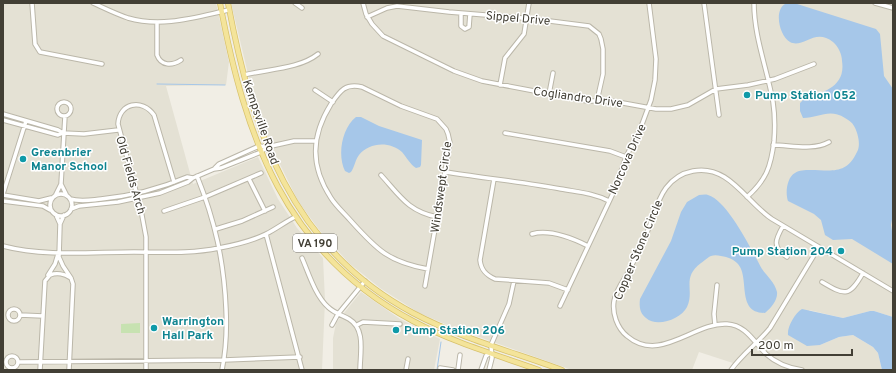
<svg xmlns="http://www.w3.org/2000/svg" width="896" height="373" viewBox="0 0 896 373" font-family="Overpass,sans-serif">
	<rect width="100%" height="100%" fill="#f1eee5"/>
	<path fill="#e4e1d4" d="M3,3H216L229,62L226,85L166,86L193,184L258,157L278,199L297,228L323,258L325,300L322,370H3Z
		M231,3H893V317L874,311H870L843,318L809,310L820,345L839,337L853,335L873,347L878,353L882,370H735L739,365L699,352L692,370H572L457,329L419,313L380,288L349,263L320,231L298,201L266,136L250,82Z
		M361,292L400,319L440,339L434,370H333V338L336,323Z"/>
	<path fill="#c7e2b1" d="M140,323V333H121V324Z"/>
	<path fill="#a6c7e9" d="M787,3H794L876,29L880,34L884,76L893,89V214L891,225L893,237V264L852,239L833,240L825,235L821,220L814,214L788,201C785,193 787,177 795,173C799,170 805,170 810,170C832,170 846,175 857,152C861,145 858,133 854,126C852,122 848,120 845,118C829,108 819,118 803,118L800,111V103L803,100C823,92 846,87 842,61C842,54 838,46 833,42C815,27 803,49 790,42C779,36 773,8 787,3Z
		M356,117H361L379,126L422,140L421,165L420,167L416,168C410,164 407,158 402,152C390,141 369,142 359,155C355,160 355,166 351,172L349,173L345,171C337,155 342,128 356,117Z
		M699,195C702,195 705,194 708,195C728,201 752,251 762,269C767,276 775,283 777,292C778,300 771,308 765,313C735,313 751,276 737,263C734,260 730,258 726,257C722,256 715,254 711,256C708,257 704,261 701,263C681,278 695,290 687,307C681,319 657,328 646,318C640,313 639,307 640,299L671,241L681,212L687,202Z
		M802,309L843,318L870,311H874L893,317V370H882L878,353L873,347L853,335L839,337L820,345L807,346L788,335C787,327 795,313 802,309Z"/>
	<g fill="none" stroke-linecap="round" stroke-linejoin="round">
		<path stroke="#a6c7e9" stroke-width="1" d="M157,84L225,85
			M437,370L441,342"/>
		<g stroke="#bbb7a9" stroke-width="5.5">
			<path id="minor" d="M32,3L35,44L40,52L102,64
				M93,3C104,8 116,14 128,18C162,28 196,17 229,10
				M295,3L302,8
				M363,3L366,14L372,24L383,36L454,71L482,81L587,101H612L656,109H671L688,105L716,89L748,85L775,79L814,64
				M704,3L719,115
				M875,3L893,8
				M461,13V26L465,29L469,27L470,14
				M367,17L387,8L397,6L449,12L534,19L589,26L599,34L601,39L603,49V74L597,101
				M157,22V55C161,66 172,66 181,60
				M244,75C268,69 299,69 318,54
				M500,85L505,58L524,34L529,3
				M315,90L333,102
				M549,94L553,73
				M57 109a7 7 0 1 1 14 0a7 7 0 1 1-14 0Z
				M3,114L58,130L63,133
				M3,120L58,135L63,133L84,134L118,130
				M505,133L610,151L626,157
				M773,145C790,145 813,151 829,142
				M215,168L219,164L259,146L267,147L294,141H316
				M445,172C484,178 523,182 561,189C577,192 594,193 609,201
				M381,175C400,196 408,211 437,217
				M197,176C215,221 224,261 226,309C227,330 226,350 222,370
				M249,179L265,211
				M494,179L480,260C481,270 486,275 495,279L549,283L568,290
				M61,184L65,116
				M50 205a11 11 0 1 1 22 0a11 11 0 1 1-22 0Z
				M3,194L26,121
				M56,194L61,184L66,194
				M3,195L39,201L51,198
				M747,197C766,180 771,167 774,141C775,128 775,115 773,102C767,68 754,37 754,3
				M70,199C81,202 90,200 101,199C131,196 159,189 187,177L193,178
				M3,201L43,206L50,210
				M71,209L79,206L118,202L160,193L188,182L193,178L214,169L221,168L261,152L267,147
				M164,211L205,197L261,173
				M56,215L60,224L64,215
				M60,224L59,257L63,266L71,278
				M783,226C775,240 772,247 787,257
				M216,229L242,221L273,207
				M266,234L302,370
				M532,234C550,229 572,238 588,246
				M3,246C44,257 92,252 134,252C162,252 191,254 219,248C235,245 252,241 266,234C276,229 285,222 295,217
				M302,258C309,274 315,295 328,307C334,313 342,315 349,319C366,329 360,353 360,370
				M48,275L55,264L58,254
				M822,282C844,295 849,298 863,273
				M425,286L450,143L448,134L446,129L437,119L401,106L362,87C345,83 340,91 331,104C311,136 310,166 331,198C336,206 344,213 351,221C377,250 389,262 428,269
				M560,306L615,189L626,157L641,127L651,100L655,80L656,59L649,3
				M8 315a6 6 0 1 1 12 0a6 6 0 1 1-12 0Z
				M20,315L43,316
				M332,325L338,314L365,281
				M357,325L363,322L400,324
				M715,325L714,314L717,285
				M6 362a6 6 0 1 1 12 0a6 6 0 1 1-12 0Z
				M18,362L224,360L300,357
				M440,368L453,370
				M40,370L45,281L50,275C58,272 64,274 71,278L73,284L69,370
				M146,370V237L141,210L118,124C119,103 142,98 154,115L174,182
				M406,370L408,359
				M458,370L460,355
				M481,370L486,356L490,353
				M489,370L492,358L491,345L509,304L514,281
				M731,370C742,354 758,343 770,328L819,247
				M802,370C789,368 776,363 766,354C754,342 746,325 727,324C694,322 660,364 627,336C617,328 612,313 614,301C616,291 621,284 626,276C634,261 642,246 648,230C654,216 657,200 666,188C672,180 682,173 693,171C729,164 746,202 772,219L893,291"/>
		</g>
		<g stroke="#d8c26c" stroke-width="6">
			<path id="major" d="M220,3C245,137 285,253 413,321C452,342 497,355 539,370
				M228,3C252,131 291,248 413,313C460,338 513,352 562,370"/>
		</g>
		<use href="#minor" stroke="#fff" stroke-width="3.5"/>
		<use href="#major" stroke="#f4e49a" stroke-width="4.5"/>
	</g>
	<g fill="#0f9aa8" stroke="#fff" stroke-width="1.5">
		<circle cx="747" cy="95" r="4"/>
		<circle cx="23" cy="159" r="4"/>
		<circle cx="841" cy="251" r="4"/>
		<circle cx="154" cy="328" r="4"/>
		<circle cx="396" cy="330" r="4"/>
	</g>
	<g text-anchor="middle" stroke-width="3" stroke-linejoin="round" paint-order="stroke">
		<rect fill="#fff" stroke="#7b7972" stroke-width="1" x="293" y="234" width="44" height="18" rx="3"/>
		<g font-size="11" font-weight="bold" fill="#423f35">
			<text x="315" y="247">VA 190</text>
		</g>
		<g font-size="12" fill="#423f35" stroke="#fff">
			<text transform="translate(518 18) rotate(5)" y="4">Sippel Drive</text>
			<text transform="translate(578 97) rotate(8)" y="4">Cogliandro Drive</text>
			<text transform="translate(261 122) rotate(71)" y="4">Kempsville Road</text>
			<text transform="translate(627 159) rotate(-66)" y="4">Norcova Drive</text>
			<text transform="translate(131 175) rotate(74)" y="4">Old Fields Arch</text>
			<text transform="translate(441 187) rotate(-82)" y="4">Windswept Circle</text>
			<text transform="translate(638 250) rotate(-67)" y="4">Copper Stone Circle</text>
		</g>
		<g font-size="12" font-weight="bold" fill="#0d838f" stroke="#fff" text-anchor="start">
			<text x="755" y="99">Pump Station 052</text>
			<text x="31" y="156">Greenbrier<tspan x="31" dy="14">Manor School</tspan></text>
			<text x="833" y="255" text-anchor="end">Pump Station 204</text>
			<text x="162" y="325">Warrington<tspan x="162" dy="14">Hall Park</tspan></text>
			<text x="404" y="334">Pump Station 206</text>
		</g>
	</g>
	<rect width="896" height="373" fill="none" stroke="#423f35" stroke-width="8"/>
	<path d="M752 349v6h100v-6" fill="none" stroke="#423f35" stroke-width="2"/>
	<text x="758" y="349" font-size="12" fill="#423f35" stroke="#ffffff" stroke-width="3" paint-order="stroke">200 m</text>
</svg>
